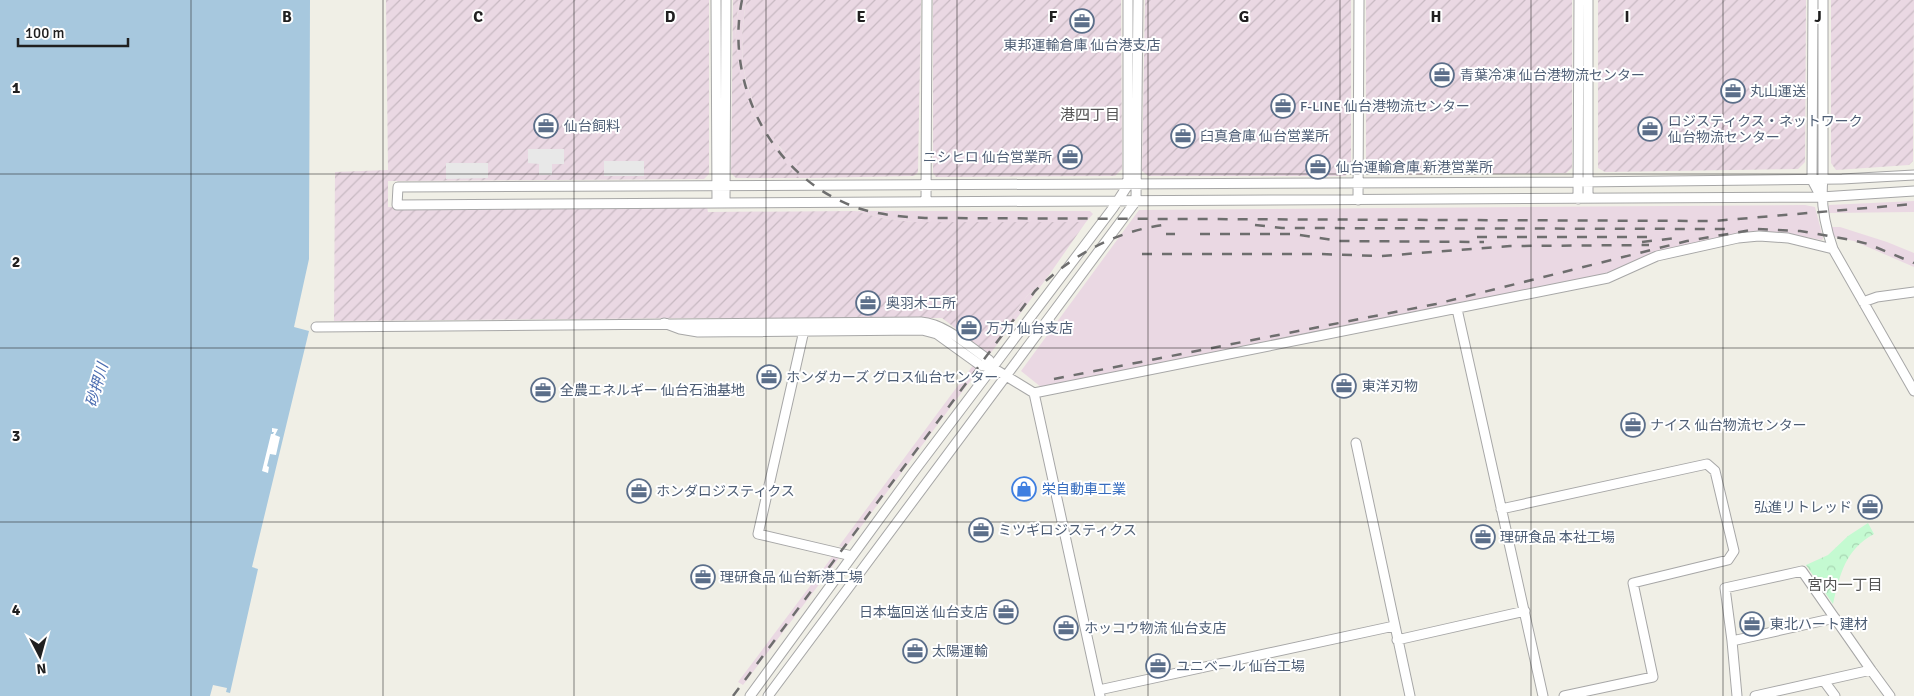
<svg xmlns="http://www.w3.org/2000/svg" width="1914" height="696" viewBox="0 0 1914 696" font-family="Signika,'Noto Sans JP',sans-serif">
	<defs>
		<pattern id="industrial-furrows" width="10" height="10" patternUnits="userSpaceOnUse" patternTransform="scale(1.25)"><rect width="10" height="10" fill="#ead8e3"/><path d="M-1 1l2-2M0 10L10 0M9 11l2-2" fill="none" stroke="#c8b9c2"/></pattern>
		<pattern id="park-crowns" width="20" height="18" patternUnits="userSpaceOnUse" patternTransform="scale(1.25)"><rect width="20" height="18" fill="#c4fad1"/><path d="M2 6a3 3 0 1 1 6 0M12 15a3 3 0 1 1 6 0" fill="none" stroke="#a8d6b3"/></pattern>
	</defs>
	<rect width="100%" height="100%" fill="#f0efe6"/>
	<path fill="url(#industrial-furrows)" d="M386,0H709V174L704,179L388,181V207H707L708,212L855,211L882,218L913,222H1086L1049,275L1027,296L985,351L942,318H713L334,321L335,172L388,170Z
		M733,0H739L735,35L752,113L765,137L800,178H736L731,173Z
		M746,0H921L918,172L914,176L810,178L796,166L769,134L757,113L746,80L743,64L742,34Z
		M933,0H1121L1122,169L1115,176L936,177L933,173Z
		M1145,0H1351V171L1345,176H1148L1142,171Z
		M1366,0H1572V168L1566,173L1370,175L1366,170Z
		M1598,0H1806L1805,162L1798,169L1605,172L1598,168Z
		M1831,0H1914L1913,161L1909,165L1836,170L1831,163Z"/>
	<path fill="#ead8e3" d="M739,0H746L742,34L743,64L746,81L757,113L780,148L810,178H800L794,173L765,137L752,113L741,82L738,63L735,35Z
		M1914,201V212L1828,213L1829,205Z
		M1805,205L1815,207L1823,238L1822,240L1794,235L1765,233L1739,235L1610,274L1041,387L1021,371L1139,210Z
		M855,211H1090L1093,214L1086,222H913L882,218Z
		M1831,227H1840L1887,242L1914,253V267L1854,241L1834,237Z
		M1049,275L990,354L985,351L1027,296Z
		M974,364L980,368L845,548L839,546Z
		M832,557L839,558L743,685L738,682Z"/>
	<path fill="url(#park-crowns)" d="M1868,523L1874,534C1845,550 1840,574 1833,604L1806,565L1828,555L1848,536Z"/>
	<path fill="#e8e8e8" d="M528,149H564V164H552V175H539V164L528,163Z
		M604,161H644V176H604Z
		M446,163H488V178L446,179Z"/>
	<path fill="#a7c8de" d="M0,0H310L309,259L294,327L309,331L252,567L258,569L230,693L226,692L227,688L213,685L210,696H0Z"/>
	<path fill="#fff" d="M272,428L278,429L275,435L280,437L276,455L270,454L267,466L269,467L268,473L262,471L271,434H273L274,432H272Z"/>
	<g fill="none" stroke-linecap="round" stroke-linejoin="round">
		<g stroke="#a7a7a7" stroke-width="11">
			<path id="minor" d="M716,0L717,203L1821,197L1914,191
				M1588,0V198
				M1813,0L1812,180L1821,197
				M1823,0V179C1820,204 1825,226 1833,249L1914,391
				M1578,199L1579,0
				M1358,200L1359,0
				M926,202L927,0
				M717,203L397,205L398,187L1578,182L1842,179L1914,175
				M725,203L726,0
				M1863,302L1877,297L1914,292
				M1457,309L1543,696
				M664,323L680,329L698,332L922,330L937,334L980,365L993,368L1034,393L1100,696
				M805,326L758,534L852,556
				M316,327L921,322C946,324 968,346 989,360L993,368
				M1034,393L1608,278L1657,256L1738,238L1759,236L1788,238L1833,249
				M1356,443L1410,696
				M1501,509L1707,464L1715,471L1734,551L1728,560L1633,583L1653,677L1564,696
				M1835,618L1732,641L1725,588L1802,571L1871,670
				M1397,640L1525,611
				M1732,641L1737,696
				M1824,681L1835,696
				M1099,690L1394,626
				M750,696L912,474L1113,208L1128,185V0
				M768,696L1136,201L1138,0
				M1755,696L1871,670L1890,696"/>
		</g>
		<use href="#minor" stroke="#fff" stroke-width="9"/>
		<path stroke="#6e6e6e" stroke-width="2.5" stroke-dasharray="10 10" stroke-linecap="butt" d="M742,0C724,87 775,182 861,209C881,215 904,217 925,218L1714,221L1914,204
			M1255,225L1282,228L1725,229
			M1166,234H1175
			M1200,234H1293L1339,241L1484,242
			M1477,237H1649
			M1642,242L1677,238
			M1142,254H1319L1381,256L1510,246L1649,245
			M1054,379L1436,304L1687,241L1757,229L1800,231L1852,240L1868,244L1914,263
			M733,696L1035,291C1073,254 1117,230 1170,224"/>
	</g>
	<path fill="none" stroke="#202020" stroke-width="1" stroke-opacity="0.55" d="M191,0V696M383,0V696M574,0V696M766,0V696M957,0V696M1148,0V696M1340,0V696M1531,0V696M1723,0V696M0,174H1914M0,348H1914M0,522H1914"/>
	<defs>
		<g id="office-ring" transform="scale(1.25)"><circle r="9.5" fill="#fff" stroke="#5c6f8a" stroke-width="1.5"/><path d="M-6-3h4V-5.5h4V-3h4V5H-6ZM-1-4.5V-3h2v-1.5ZM-6 0V1H6V0Z" fill="#5c6f8a"/></g>
		<g id="shop-ring" transform="scale(1.25)"><circle r="9.5" fill="#fff" stroke="#3f7fe0" stroke-width="1.5"/><path d="M-5-2.5h2.3a2.7 3.5 0 0 1 5.4 0H5L5.5 6h-11ZM-1.5-2.5h3a1.5 2.3 0 0 0-3 0Z" fill="#3f7fe0"/></g>
	</defs>
	<g fill-rule="evenodd">
		<use href="#office-ring" x="1082" y="21"/>
		<use href="#office-ring" x="1442" y="75"/>
		<use href="#office-ring" x="1733" y="91"/>
		<use href="#office-ring" x="1283" y="106"/>
		<use href="#office-ring" x="546" y="126"/>
		<use href="#office-ring" x="1650" y="129"/>
		<use href="#office-ring" x="1183" y="136"/>
		<use href="#office-ring" x="1070" y="157"/>
		<use href="#office-ring" x="1318" y="167"/>
		<use href="#office-ring" x="868" y="303"/>
		<use href="#office-ring" x="969" y="328"/>
		<use href="#office-ring" x="769" y="377"/>
		<use href="#office-ring" x="1344" y="386"/>
		<use href="#office-ring" x="543" y="390"/>
		<use href="#office-ring" x="1633" y="425"/>
		<use href="#shop-ring" x="1024" y="489"/>
		<use href="#office-ring" x="639" y="491"/>
		<use href="#office-ring" x="1870" y="507"/>
		<use href="#office-ring" x="981" y="530"/>
		<use href="#office-ring" x="1483" y="537"/>
		<use href="#office-ring" x="703" y="577"/>
		<use href="#office-ring" x="1006" y="612"/>
		<use href="#office-ring" x="1752" y="624"/>
		<use href="#office-ring" x="1066" y="628"/>
		<use href="#office-ring" x="915" y="651"/>
		<use href="#office-ring" x="1158" y="666"/>
	</g>
	<g text-anchor="middle" stroke-width="4" stroke-linejoin="round" paint-order="stroke">
		<g font-size="14" fill="#4e5e75" stroke="#fff" text-anchor="start">
			<text x="1082" y="50" text-anchor="middle">東邦運輸倉庫 仙台港支店</text>
			<text x="1460" y="80">青葉冷凍 仙台港物流センター</text>
			<text x="1750" y="96">丸山運送</text>
			<text x="1300" y="111">F-LINE 仙台港物流センター</text>
			<text x="1668" y="126">ロジスティクス・ネットワーク<tspan x="1668" dy="16">仙台物流センター</tspan></text>
			<text x="564" y="131">仙台飼料</text>
			<text x="1200" y="141">臼真倉庫 仙台営業所</text>
			<text x="1052" y="162" text-anchor="end">ニシヒロ 仙台営業所</text>
			<text x="1336" y="172">仙台運輸倉庫 新港営業所</text>
			<text x="886" y="308">奥羽木工所</text>
			<text x="986" y="333">万力 仙台支店</text>
			<text x="786" y="382">ホンダカーズ グロス仙台センター</text>
			<text x="1362" y="391">東洋刃物</text>
			<text x="560" y="395">全農エネルギー 仙台石油基地</text>
			<text x="1650" y="430">ナイス 仙台物流センター</text>
			<text x="656" y="496">ホンダロジスティクス</text>
			<text x="1852" y="512" text-anchor="end">弘進リトレッド</text>
			<text x="998" y="535">ミツギロジスティクス</text>
			<text x="1500" y="542">理研食品 本社工場</text>
			<text x="720" y="582">理研食品 仙台新港工場</text>
			<text x="988" y="617" text-anchor="end">日本塩回送 仙台支店</text>
			<text x="1770" y="629">東北ハート建材</text>
			<text x="1084" y="633">ホッコウ物流 仙台支店</text>
			<text x="932" y="656">太陽運輸</text>
			<text x="1176" y="671">ユニベール 仙台工場</text>
		</g>
		<g font-size="14" fill="#366cbe" stroke="#fff" text-anchor="start">
			<text x="1042" y="494">栄自動車工業</text>
		</g>
		<g font-size="15" fill="#535353" stroke="#fff">
			<text x="1090" y="120">港四丁目</text>
			<text x="1845" y="590">宮内一丁目</text>
		</g>
		<g font-size="15" font-style="italic" fill="#4b6db1" stroke="#fff">
			<text transform="translate(97 385) rotate(-74)" y="5">砂押川</text>
		</g>
	</g>
	<g font-size="16" text-anchor="middle" font-weight="bold" fill="#202020" stroke="#fff" stroke-width="4" stroke-linejoin="round" paint-order="stroke">
		<text x="287" y="22">B</text>
		<text x="478" y="22">C</text>
		<text x="670" y="22">D</text>
		<text x="861" y="22">E</text>
		<text x="1053" y="22">F</text>
		<text x="1244" y="22">G</text>
		<text x="1436" y="22">H</text>
		<text x="1627" y="22">I</text>
		<text x="1818" y="22">J</text>
		<text x="16" y="93">1</text>
		<text x="16" y="267">2</text>
		<text x="16" y="441">3</text>
		<text x="16" y="615">4</text>
	</g>
	<g transform="translate(40 656) rotate(174)" stroke="#ffffff" stroke-width="4" paint-order="stroke">
	<path d="M0-4L9 19L0 12L-9 19Z" fill="#202020"/>
	<text y="-8" font-size="14" font-weight="bold" text-anchor="middle" fill="#202020">N</text>
	</g>
	<path d="M18 38v8h110v-8" fill="none" stroke="#202020" stroke-width="2.5"/>
	<text x="25" y="38" font-size="15" fill="#202020" stroke="#ffffff" stroke-width="4" paint-order="stroke">100 m</text>
</svg>
